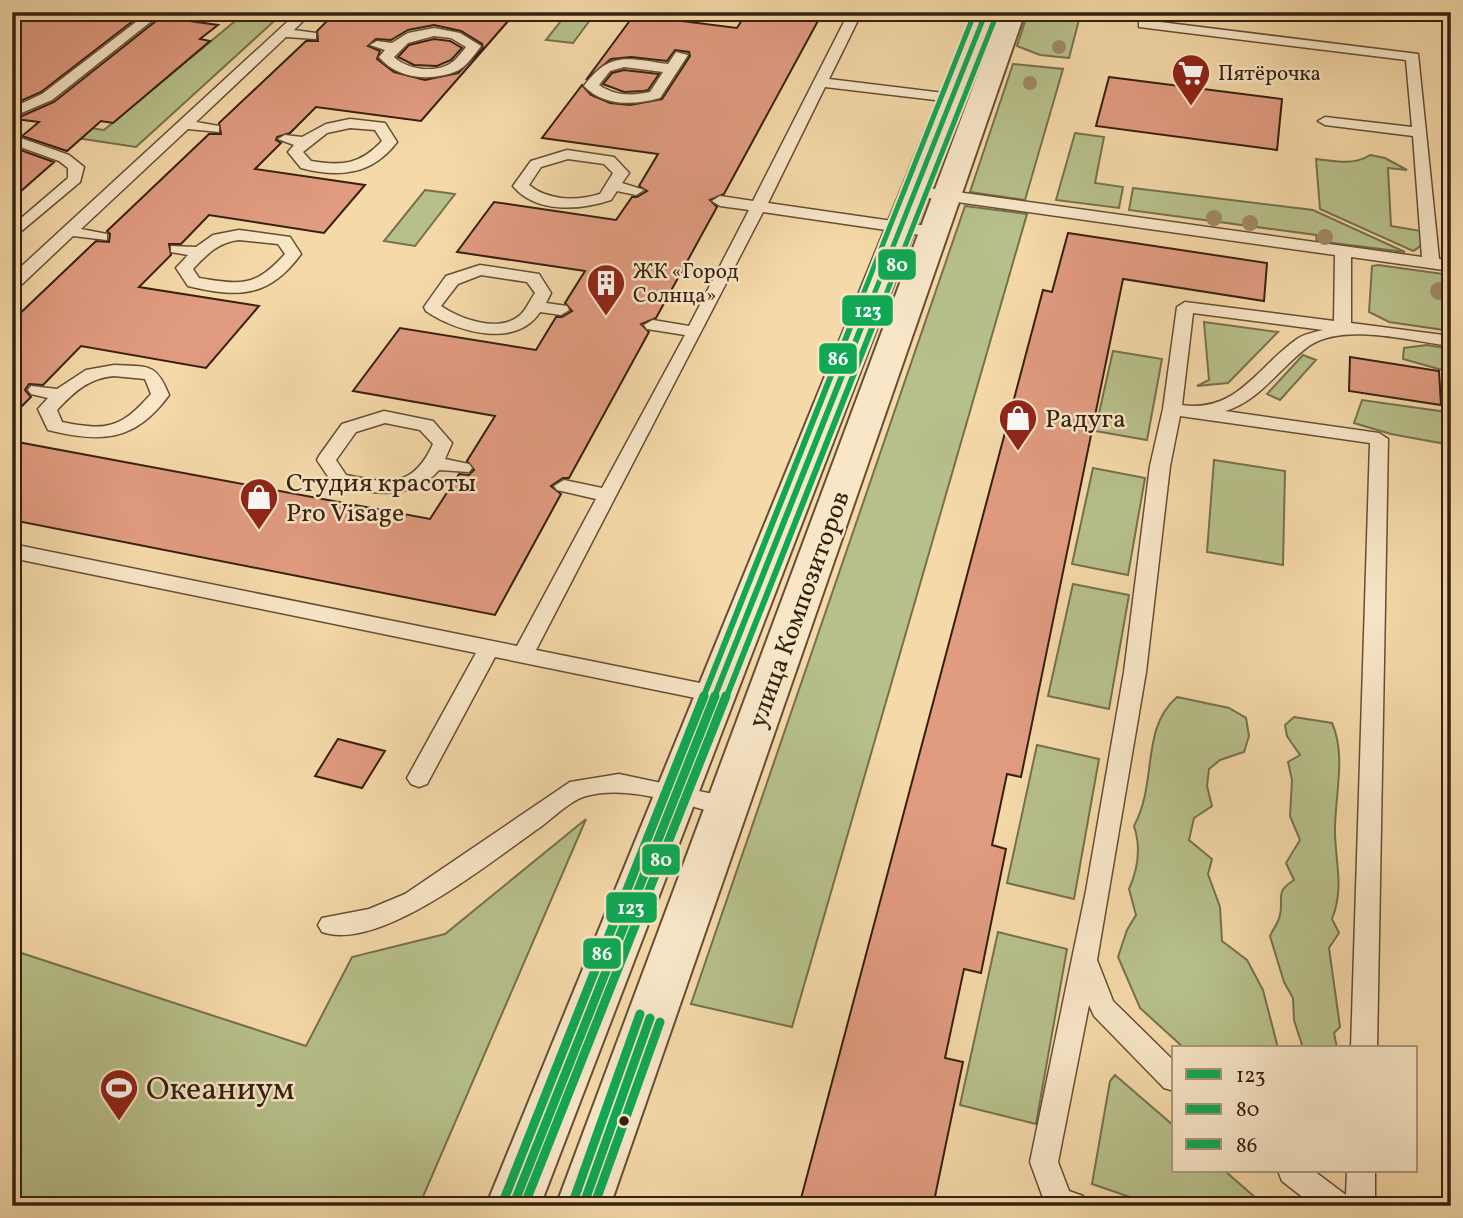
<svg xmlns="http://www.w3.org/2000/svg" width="1463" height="1218" viewBox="0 0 1463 1218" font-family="Vollkorn,serif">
	<rect width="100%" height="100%" fill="#f5d9a9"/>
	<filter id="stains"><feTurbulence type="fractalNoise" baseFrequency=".00286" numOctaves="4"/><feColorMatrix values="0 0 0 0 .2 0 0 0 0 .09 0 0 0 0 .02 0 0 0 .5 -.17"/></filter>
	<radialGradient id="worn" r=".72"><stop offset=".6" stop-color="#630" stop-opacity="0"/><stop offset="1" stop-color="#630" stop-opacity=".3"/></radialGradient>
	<path fill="#b7c08b" stroke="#76704e" stroke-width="2" d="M246,12H284L136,147L44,133L55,123L104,130Z
		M568,12H596L573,43L546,40Z
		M1028,12H1081L1069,58L1040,55L1017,46Z
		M1013,64L1063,69L1025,200L970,192Z
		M1075,133L1104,137L1095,183L1123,187L1119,208L1056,200Z
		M1370,155L1385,158L1407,170L1388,168L1391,226L1421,231C1423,241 1423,246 1413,251L1320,209L1316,159C1334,161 1353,166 1370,155Z
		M1133,188L1313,210L1405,252L1317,241L1316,235L1129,210Z
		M425,190L455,194L415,246L384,241Z
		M965,206L1027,214L792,1027L691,1004Z
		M1378,265L1451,275V331L1389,322L1369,312L1372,266Z
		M1204,322L1278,332L1228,383L1197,386L1209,380Z
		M1427,345L1451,349V445L1391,434L1354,423L1362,400L1447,412L1446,371L1403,359L1404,348Z
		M1113,351L1162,359L1147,440L1095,431Z
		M1303,355L1316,360L1280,400L1267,394Z
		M1214,460L1285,471L1283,565L1207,552Z
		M1093,468L1145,478L1128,575L1072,564Z
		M1073,584L1129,595L1109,709L1048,696Z
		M1177,697L1229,708L1246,718L1249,736L1244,752L1220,760L1209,769L1207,786L1212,806L1194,818L1189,840L1212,859L1208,874L1220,907L1222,941L1247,960L1263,990L1278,1048H1184L1140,1008L1118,957L1127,930L1136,915L1129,889C1138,869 1141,847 1134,826C1158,782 1140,729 1177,697Z
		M1294,717L1332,723C1347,756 1334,799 1335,834C1336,865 1344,889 1332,919L1339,933L1329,948L1340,1027L1334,1033L1337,1048H1303L1294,1020L1293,998L1284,982L1270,936C1273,929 1279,922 1280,915C1284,896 1274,893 1294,880L1286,863L1300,840L1290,816L1292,780L1288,762L1300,755L1287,736L1285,725Z
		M1037,745L1099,759L1074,899L1007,883Z
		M586,819L419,1206H12V950L306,1046L352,957L445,934Z
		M998,932L1067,949L1036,1124L960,1105Z
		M1115,1075L1174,1126V1171H1225L1265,1206H1156L1092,1184L1110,1081Z"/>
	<path fill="#e19b81" stroke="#352010" stroke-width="2" fill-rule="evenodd" d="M12,12H127L142,14L41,92L12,105Z
		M336,12H516L421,121L316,107L290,133L277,137L276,140L281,143L255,169L365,185L324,233L209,215L181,244H169L171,255L139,287L259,306L206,368L81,346L43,385L29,384L25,390L31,397L12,416V321L96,241L109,242L110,234L107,231L209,134H221L219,123L306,41H318L317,31ZM434,25L461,31L482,44L483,48L458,73L425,80L394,72L377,59L380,51L368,46L376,39L391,40L408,30Z
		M747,12H814L819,19L724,194L710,200L717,207L656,318L641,324L649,332L569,478H563L551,486L561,494L495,615L12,520V441L430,519L459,474L469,475L474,470L467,461L495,416L353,391L400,328L536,350L556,317H562L572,311L565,303L585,271L457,252L494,202L616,220L632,197H637L647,191L639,186L658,154L542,138L582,85L591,95L610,103L630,105L662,99L690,56L689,52L675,50L667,61L631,57L611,59L586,80L634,15L737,28Z
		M161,17L218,25L200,39L210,41L113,123L101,121L67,151L22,136L39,122L15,119L54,102Z
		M434,39L450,41L462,48L451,60L437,66L414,65L398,57L409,45Z
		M624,70L659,74L648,90L643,91L624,92L603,84L612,73Z
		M1109,77L1282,99L1277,150L1096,126Z
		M12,147L54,162L12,199Z
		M1068,233L1267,263L1264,301L1123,279L1021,777L1007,774L992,845L1006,849L981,973L964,969L945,1058L963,1062L933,1206H799L1043,290L1052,292Z
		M1350,357L1439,371L1441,405L1349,391Z
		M338,739L385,751L362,788L315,776Z"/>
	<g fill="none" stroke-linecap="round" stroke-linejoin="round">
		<g stroke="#654e36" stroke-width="3">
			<path id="service" d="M149,12H163L52,100L12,117V108L42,94Z
				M298,12H312L294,30L316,33V39L286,37L196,122L219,126V132L188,129L81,229L107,234V240L73,236L18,288L12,289V275Z
				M695,12H720L714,16Z
				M816,12H862L829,79L952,94L959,98L952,102L825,87L768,203L934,227L942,232L934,237L763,212L536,650L715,686L723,688L726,694L723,700L715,702L495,657L427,784L419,787L411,784L407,778L476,653L12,558V544L517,646L596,499L557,490L554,486L564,480L602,488L685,335L647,329L644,325L653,320L689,326L749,210L720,206L712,201L720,196L753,201L845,20L817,16Z
				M1144,20L1418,54L1439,259L1451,261V271L1351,257V323L1451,336V346C1411,341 1343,322 1309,346C1280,367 1260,401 1225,411L1379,433L1388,439L1377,1048H1351L1370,443L1180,416L1170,466L1146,672L1097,960L1113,1001L1174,1061V1091L1164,1088L1094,1016L1089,1005L1058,1162L1069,1191L1083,1196L1087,1206H1046L1030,1162L1086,891L1124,672L1150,466L1163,409L1177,307L1185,302L1334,321L1335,255L914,196L906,191L914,186L1422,257L1413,136L1325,125L1318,121L1325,117L1412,127L1406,60L1139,27V21ZM1193,313L1323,330C1315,332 1304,334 1297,339C1257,367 1237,413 1182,405Z
				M434,28L460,33L481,46C475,54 466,67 457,71C431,82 397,79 379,57L385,50L370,45L377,41L392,43L408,33ZM434,36L451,38L466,47C462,52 456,60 451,63C435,74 406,69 394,57L408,43Z
				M676,52L688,55L660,98C635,105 604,107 584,86C610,50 629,59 668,64ZM624,67L663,72L650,92C631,96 615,96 599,85L610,71Z
				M350,119L385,123L397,142C372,175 339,178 301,168L288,152L294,145L278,139L285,135L302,137L326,124ZM350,128L375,130L382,141C360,165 341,166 311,161L303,152L327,133Z
				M12,135L69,155L84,167L80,182L12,239V226L68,178V168L59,161L12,144Z
				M567,150L614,157L629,173L622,183L644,190L636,195L617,191L611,200C581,210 536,214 513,186L531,161ZM568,159L604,164L613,173L600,194C578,201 548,201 529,185L541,167Z
				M239,230L290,237L301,254C269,298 238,298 188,286L176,268L188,255L171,252V246L196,247L213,235ZM239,240L278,244L285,254C255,287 242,285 199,278L193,269C207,254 219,242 239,240Z
				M480,265L539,274L551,293L546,303L567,306L569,310L561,315L540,312C516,349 456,332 426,311L424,307L446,276ZM481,275L527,282L535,293C530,300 526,311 519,316C498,333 460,319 441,306L458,284Z
				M114,365C148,367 156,362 169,395C135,442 101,443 48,430L38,409L48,398L31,394L28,390L31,386L57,389L86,370ZM114,376L145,379L151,394C120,429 107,431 62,422L57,410C74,392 89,378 114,376Z
				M384,411L433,421L452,443L445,459L469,464L472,468L469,472L439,470C411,502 370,494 333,484L317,460L319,456L342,424ZM385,423L420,430L433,444C413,488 389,484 346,475L336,460L356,432Z
				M619,774L727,797L735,799L739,806L735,813L727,815C683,806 630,784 586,796C571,800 554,817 542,826C495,858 381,953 322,932L318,925L322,918L369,909L405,894L570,782Z
				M1278,1171H1314L1346,1195L1347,1171H1375V1206H1314L1282,1181Z"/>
		</g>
		<g stroke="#654e36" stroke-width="4">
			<path id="tertiary" d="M974,12H998L540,1206H486Z
				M1001,12H1025L610,1206H556Z"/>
		</g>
		<use href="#service" fill="#f8e6c7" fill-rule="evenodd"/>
		<use href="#tertiary" fill="#f8e6c7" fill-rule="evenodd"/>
		<g stroke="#f8e6c7" stroke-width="9">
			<path id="bus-1-far2" d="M871,302L986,12"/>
		</g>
		<g stroke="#f8e6c7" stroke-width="11">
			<path id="bus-1-far1" d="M714,698L872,300"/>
		</g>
		<g stroke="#f8e6c7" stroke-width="14">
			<path id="bus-1" d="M513,1206L715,696
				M583,1206L650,1018"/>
		</g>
		<g stroke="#f8e6c7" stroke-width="9">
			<path id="bus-2-far2" d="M883,302L996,16"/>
		</g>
		<g stroke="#f8e6c7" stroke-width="11">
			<path id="bus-2-far1" d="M726,698L883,300"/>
		</g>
		<g stroke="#f8e6c7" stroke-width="14">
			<path id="bus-2" d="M524,1206L726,696
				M594,1206L660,1022"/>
		</g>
		<g stroke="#f8e6c7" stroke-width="9">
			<path id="bus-3-far2" d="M860,302L975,12"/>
		</g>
		<g stroke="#f8e6c7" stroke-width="11">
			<path id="bus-3-far1" d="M703,698L861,300"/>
		</g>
		<g stroke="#f8e6c7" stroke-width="14">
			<path id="bus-3" d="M503,1202L704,696
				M573,1202L640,1014"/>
		</g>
		<use href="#bus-1-far2" stroke="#10a855" stroke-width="5"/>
		<use href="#bus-1-far1" stroke="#10a855" stroke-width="6"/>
		<use href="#bus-1" stroke="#10a855" stroke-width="9"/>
		<use href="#bus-2-far2" stroke="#10a855" stroke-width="5"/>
		<use href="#bus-2-far1" stroke="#10a855" stroke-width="6"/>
		<use href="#bus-2" stroke="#10a855" stroke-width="9"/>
		<use href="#bus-3-far2" stroke="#10a855" stroke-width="5"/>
		<use href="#bus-3-far1" stroke="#10a855" stroke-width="6"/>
		<use href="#bus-3" stroke="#10a855" stroke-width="9"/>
	</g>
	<g fill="#9e8966">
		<circle cx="1059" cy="47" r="7"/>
		<circle cx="1030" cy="83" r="7"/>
		<circle cx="1214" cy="218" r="8"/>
		<circle cx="1250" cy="223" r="8"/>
		<circle cx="1325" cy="237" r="8"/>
		<circle cx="1439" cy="291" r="9"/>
	</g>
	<defs>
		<g id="supermarket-pin" transform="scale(2.0125)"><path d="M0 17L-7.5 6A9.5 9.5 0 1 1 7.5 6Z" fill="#8f2418" stroke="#f8e6c7"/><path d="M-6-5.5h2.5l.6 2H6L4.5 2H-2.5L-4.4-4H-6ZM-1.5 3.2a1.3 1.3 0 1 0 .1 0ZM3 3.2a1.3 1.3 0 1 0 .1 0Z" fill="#fff"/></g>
		<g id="building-pin" transform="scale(2.0125)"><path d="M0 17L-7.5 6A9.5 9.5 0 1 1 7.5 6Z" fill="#8f2418" stroke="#f8e6c7"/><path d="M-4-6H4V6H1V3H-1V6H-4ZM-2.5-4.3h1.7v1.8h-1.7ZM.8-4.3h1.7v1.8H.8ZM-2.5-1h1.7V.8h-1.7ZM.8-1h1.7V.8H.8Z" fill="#fff"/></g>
		<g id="shop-pin" transform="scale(2.0125)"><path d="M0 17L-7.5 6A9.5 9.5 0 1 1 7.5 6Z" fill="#8f2418" stroke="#f8e6c7"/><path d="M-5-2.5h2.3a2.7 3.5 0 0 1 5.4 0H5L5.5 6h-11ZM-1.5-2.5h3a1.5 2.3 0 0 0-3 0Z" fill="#fff"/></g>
		<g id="stadium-pin" transform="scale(2.0125)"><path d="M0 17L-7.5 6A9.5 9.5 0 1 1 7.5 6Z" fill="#8f2418" stroke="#f8e6c7"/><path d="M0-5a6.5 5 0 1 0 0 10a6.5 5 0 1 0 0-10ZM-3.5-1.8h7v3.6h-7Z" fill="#fff"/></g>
	</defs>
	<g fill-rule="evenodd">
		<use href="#supermarket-pin" x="1191" y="73"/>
		<use href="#building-pin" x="606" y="283"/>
		<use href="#shop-pin" x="1018" y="418"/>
		<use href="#shop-pin" x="259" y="497"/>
		<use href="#stadium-pin" x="119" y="1088"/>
	</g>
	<circle fill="#352010" stroke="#f8e6c7" stroke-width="2.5" cx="624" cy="1121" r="6"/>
	<g text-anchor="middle" stroke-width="5" stroke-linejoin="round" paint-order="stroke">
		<g font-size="21" fill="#352010" stroke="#f8e6c7" text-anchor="start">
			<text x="1218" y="80">Пятёрочка</text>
			<text x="633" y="278">ЖК «Город<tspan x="633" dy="24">Солнца»</tspan></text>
		</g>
		<g font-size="26" fill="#352010" stroke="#f8e6c7" text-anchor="start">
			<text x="1045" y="427">Радуга</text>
			<text x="286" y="491">Студия красоты<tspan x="286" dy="30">Pro Visage</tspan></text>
		</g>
		<g font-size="26" fill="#352010" stroke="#f8e6c7">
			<text transform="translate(798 609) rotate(-70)" y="9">улица Композиторов</text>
		</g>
		<g font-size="32" fill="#352010" stroke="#f8e6c7" text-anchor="start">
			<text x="146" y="1099">Океаниум</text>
		</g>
	</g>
	<g stroke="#f8e6c7" stroke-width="2.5">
		<rect x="877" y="248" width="40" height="33" rx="7" fill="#10a855"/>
		<rect x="841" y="294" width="53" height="33" rx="7" fill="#10a855"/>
		<rect x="818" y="342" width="40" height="33" rx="7" fill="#10a855"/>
		<rect x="641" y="843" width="40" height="33" rx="7" fill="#10a855"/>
		<rect x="605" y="891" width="53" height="33" rx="7" fill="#10a855"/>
		<rect x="582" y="937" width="40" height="33" rx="7" fill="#10a855"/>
	</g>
	<g font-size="19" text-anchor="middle" font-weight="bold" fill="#fff">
		<text x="897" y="271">80</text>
		<text x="868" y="317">123</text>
		<text x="838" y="365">86</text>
		<text x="661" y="866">80</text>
		<text x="631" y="914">123</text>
		<text x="602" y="960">86</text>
	</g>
	<rect width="1463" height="1218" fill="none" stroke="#f5d9a9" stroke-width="42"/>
	<rect x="14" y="14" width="1435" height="1190" fill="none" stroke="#352010" stroke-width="3.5"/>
	<rect x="21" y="21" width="1421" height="1176" fill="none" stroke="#352010" stroke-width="2"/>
	<rect x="1172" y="1046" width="245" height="126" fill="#f8e6c7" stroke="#aa977e" stroke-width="2"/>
	<rect x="1186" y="1069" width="35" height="10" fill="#10a855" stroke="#aa977e" stroke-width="2"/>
	<text x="1236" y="1082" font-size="21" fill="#352010">123</text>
	<rect x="1186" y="1104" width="35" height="10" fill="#10a855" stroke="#aa977e" stroke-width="2"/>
	<text x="1236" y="1116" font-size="21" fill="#352010">80</text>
	<rect x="1186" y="1139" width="35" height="10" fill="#10a855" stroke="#aa977e" stroke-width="2"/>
	<text x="1236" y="1152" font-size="21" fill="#352010">86</text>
	<rect width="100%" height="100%" filter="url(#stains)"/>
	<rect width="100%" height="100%" fill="url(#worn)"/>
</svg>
